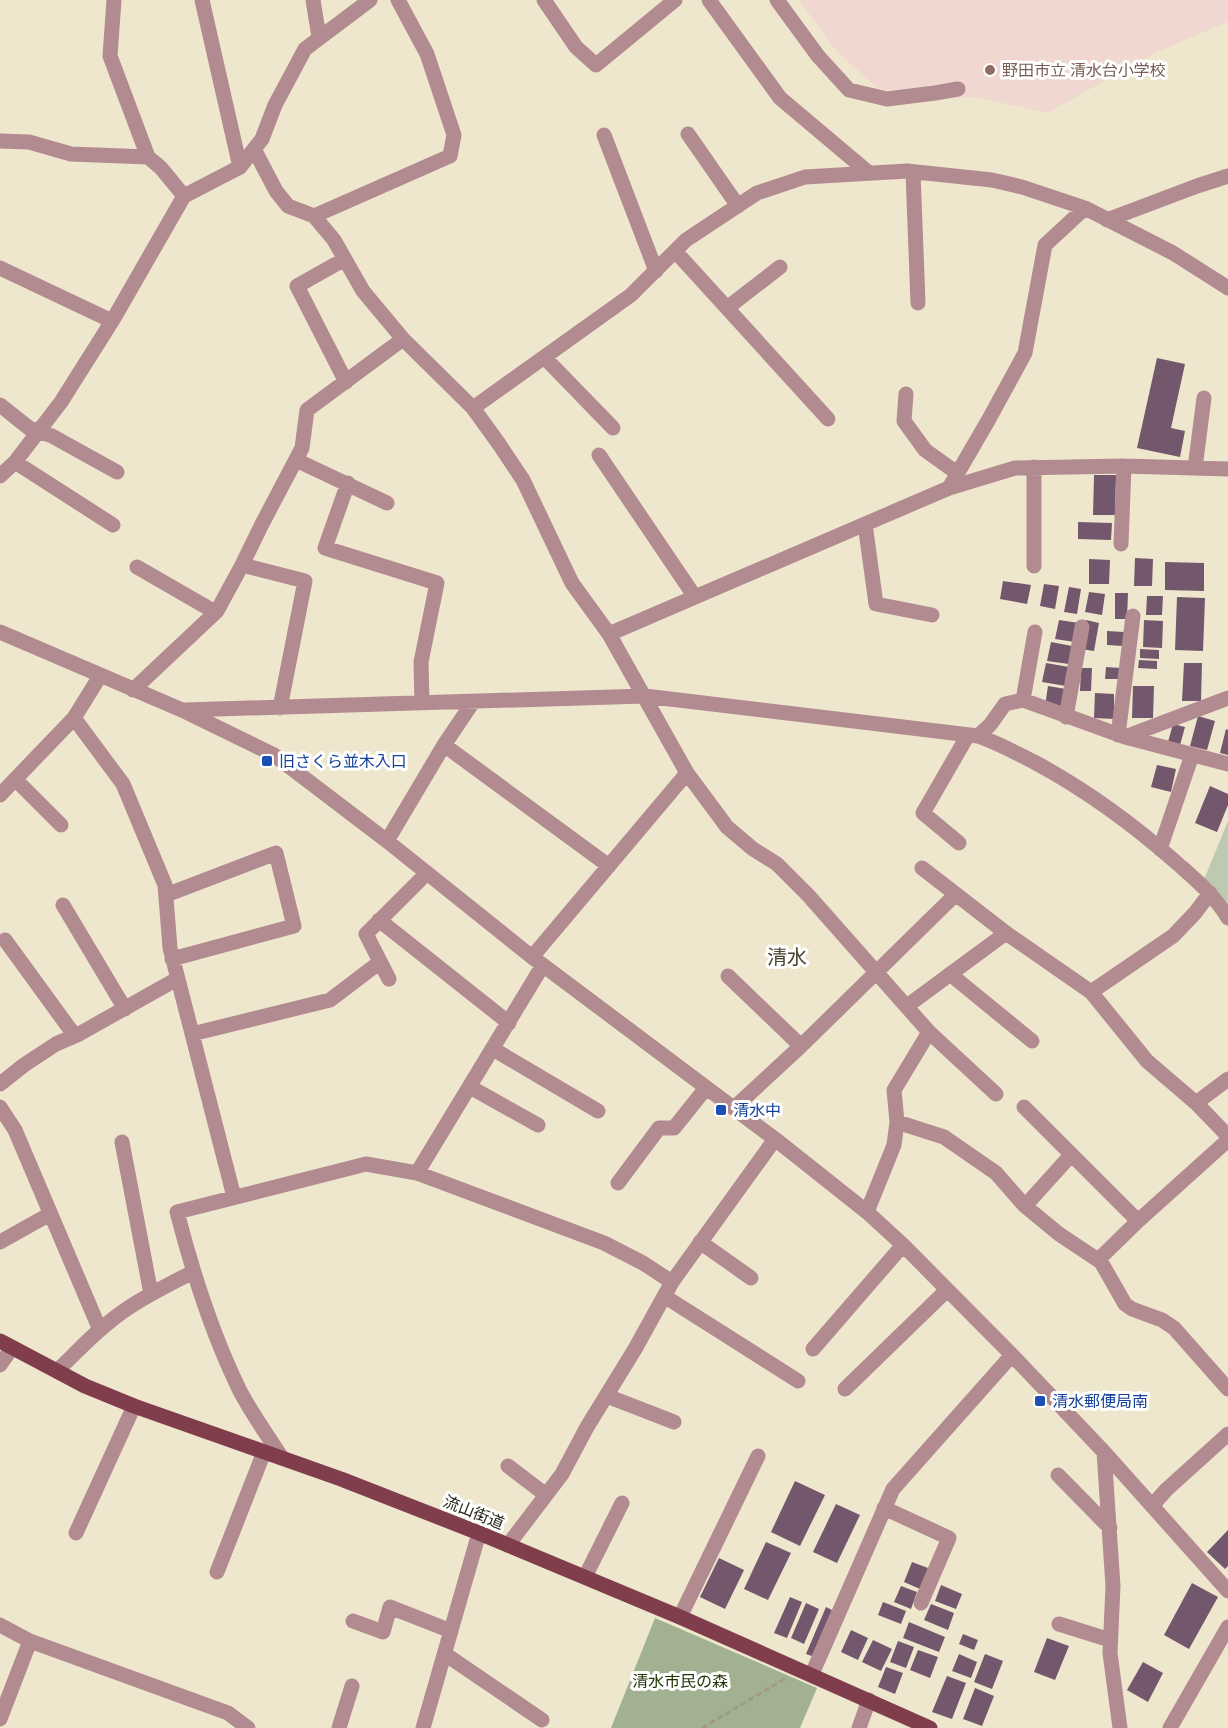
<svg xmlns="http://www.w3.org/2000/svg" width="1228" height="1728" viewBox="0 0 1228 1728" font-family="'Archivo Narrow','Noto Sans JP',sans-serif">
	<rect width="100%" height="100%" fill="#efe7cd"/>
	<path fill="#f0d7d0" d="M799,0H1228V22L1157,52L1047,113L975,97L923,99L877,88L835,50Z"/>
	<path fill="#bdcab1" d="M1228,821V903L1203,882Z"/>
	<path fill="#a1b192" d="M655,1618L817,1688L800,1728H611Z"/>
	<path fill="#73576c" d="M1157,358L1185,364L1171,428L1185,431L1180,457L1137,448Z
		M1094,475H1116L1115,515H1093Z
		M1078,522L1112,523L1111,540L1078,539Z
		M1135,558L1153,559L1152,586H1134Z
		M1089,559L1110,560L1109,584H1089Z
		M1165,562L1204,563V591L1165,590Z
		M1003,581L1031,585L1027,604L1000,599Z
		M1044,584L1059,586L1055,609L1040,606Z
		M1069,587L1081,589L1077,614L1064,612Z
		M1089,592L1105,594L1102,615L1085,612Z
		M1115,593H1128L1127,619H1115Z
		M1147,596H1163L1162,615H1146Z
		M1177,597L1205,598L1203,651L1175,650Z
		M1059,620L1079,623L1075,642L1055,639Z
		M1086,620L1099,623L1094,651L1081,649Z
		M1144,620L1163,621L1162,648L1143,647Z
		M1107,631L1124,632L1123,646L1107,645Z
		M1051,642L1072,646L1069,664L1047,661Z
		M1140,649L1159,650V659L1140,658Z
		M1139,660L1157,661V669L1138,668Z
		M1046,663L1069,667L1066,686L1042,682Z
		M1184,663H1202L1201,701H1182Z
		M1106,667L1121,668L1120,679H1105Z
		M1081,668H1092L1091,691H1080Z
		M1048,686L1066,689L1063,709L1045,706Z
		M1133,686H1154L1153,718H1132Z
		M1095,693L1114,694V719L1094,718Z
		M1198,716L1215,721L1207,750L1190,746Z
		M1173,724L1185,727L1180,745L1168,742Z
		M1226,729L1228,730V755L1220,753Z
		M1157,765L1176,769L1171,792L1151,787Z
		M1210,786L1228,794V805L1217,832L1195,823Z
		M795,1481L825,1495L800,1546L771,1532Z
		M836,1504L860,1515L837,1563L813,1552Z
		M1228,1530V1566L1225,1569L1207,1552Z
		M766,1542L791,1553L768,1600L744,1589Z
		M719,1558L744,1570L725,1609L700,1597Z
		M912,1562L928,1568L920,1589L904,1582Z
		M1192,1583L1218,1597L1189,1649L1164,1635Z
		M941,1585L962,1594L956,1609L935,1601Z
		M901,1586L917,1592L911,1609L894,1602Z
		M790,1597L802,1602L787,1638L774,1633Z
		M883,1602L906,1611L901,1624L878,1615Z
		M806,1603L819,1609L804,1644L791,1638Z
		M931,1604L954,1613L948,1630L924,1620Z
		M826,1607L832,1610L812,1656L806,1654Z
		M909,1622L945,1637L939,1652L903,1638Z
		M851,1630L868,1638L858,1660L841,1652Z
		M963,1634L978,1640L974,1650L959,1644Z
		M1047,1638L1069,1646L1055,1680L1034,1672Z
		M873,1640L892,1649L881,1671L862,1662Z
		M898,1641L914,1647L906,1668L890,1662Z
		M918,1650L938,1657L930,1678L910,1670Z
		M959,1654L977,1662L971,1678L952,1671Z
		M985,1654L1003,1661L992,1689L974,1682Z
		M1143,1662L1163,1673L1148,1702L1127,1690Z
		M886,1667L903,1673L895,1694L878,1687Z
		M947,1676L966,1683L952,1719L932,1712Z
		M975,1688L994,1696L982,1726L963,1719Z"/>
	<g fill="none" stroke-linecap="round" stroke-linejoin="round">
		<path stroke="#a09b87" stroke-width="3" stroke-dasharray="6 3" stroke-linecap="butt" d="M702,1728L786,1678"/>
		<path stroke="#b28b91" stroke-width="15" d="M114,0L110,56L148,157
			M202,0L240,167
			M313,0L319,37
			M544,0L576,47L596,65L675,0
			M709,0L780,98L869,173
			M777,0L818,56L849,90L887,99L935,93L958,89
			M688,134L738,206
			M604,135L656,271
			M0,141L29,142L71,154L148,157L161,168L184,196
			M254,149L276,191L288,206L314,216L334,240L363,291L403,339L473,408L499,444L523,480L572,583L609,634L687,773L727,827L753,849L777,864L808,895L929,1032L996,1094
			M913,172L918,303
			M314,216L450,156L454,135L427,54L398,0
			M1107,220L1197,186L1228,176
			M675,251L828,419
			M345,259L297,286L346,382
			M0,268L112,321
			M727,308L780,267
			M545,358L613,428
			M906,394L904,421L925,450L957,473
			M0,405L29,428L52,436L117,472
			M473,408L631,295L686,240L757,193L805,177L907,171L992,180L1022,187L1085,208L1173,253L1228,288
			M599,455L695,597
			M296,460L387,503
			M15,462L113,525
			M1195,468L1204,398
			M0,476L15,462L61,402L114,318L184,196L240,167L262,139L275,105L305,49L370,0
			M348,483L325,548L437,583L421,662L422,703
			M949,488L989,419L1025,353L1045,245L1085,208
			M865,524L876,604L932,615
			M1121,544L1124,466
			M242,565L305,581L280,708
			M1034,566V467
			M137,567L215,612
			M0,632L182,710L274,755L387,841L532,957L775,1139L867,1212L903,1245L1012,1355L1104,1452L1228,1591
			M609,634L949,488L1015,468L1124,466L1228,469
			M133,690L217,611L242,565L262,524L302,448L307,410L403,339
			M1023,700L1035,632
			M185,710L645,696L978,736C998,743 1017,753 1036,763C1088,791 1134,825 1178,864C1197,881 1215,896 1228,918
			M1066,717L1082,627
			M74,718L123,784L165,885L170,948L234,1197
			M1118,735L1133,616
			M978,736L990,725L1005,704L1023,700L1125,737L1228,764
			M1125,737L1228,698
			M444,745L609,866
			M15,779L61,825
			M0,795L74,718L100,676
			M387,841L444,745L473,702
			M959,843L923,813L968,735
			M1160,849L1192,755
			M922,868L1006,933L1091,992L1147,1061L1196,1103L1228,1079
			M166,895L276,853L294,926L172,959
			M63,905L125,1009
			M379,920L509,1023
			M5,940L75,1036
			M532,957L687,773
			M950,974L1032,1041
			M728,976L801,1046
			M389,979L366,934L427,873
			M1091,992L1173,936L1195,913L1210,893
			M907,1006L1006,933
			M192,1034L330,1000L380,962
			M493,1049L598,1111
			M0,1084L24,1065L56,1044L79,1034L177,979
			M470,1087L538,1125
			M1196,1103L1228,1136
			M0,1107L15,1130L100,1330
			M1024,1107L1138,1221L1228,1140
			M734,1108L801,1046L955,895
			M897,1122L944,1137L996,1173L1025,1206L1059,1234L1101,1262L1125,1304L1132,1309L1162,1320L1174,1328L1228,1389
			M122,1142L151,1294
			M417,1173L543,965
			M618,1183L659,1128H674L706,1088
			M1025,1206L1071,1155
			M867,1212L894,1145L897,1122L894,1090L929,1032
			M0,1242L50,1214
			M700,1242L751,1278
			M1098,1260L1138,1221
			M664,1296L798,1381
			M813,1349L903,1245
			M0,1365L12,1348
			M57,1371C74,1355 90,1337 108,1323C133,1302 164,1287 193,1272
			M845,1389L947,1290
			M607,1396L674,1422
			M1104,1452L1113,1586L1110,1653L1120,1728
			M282,1458C268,1436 252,1414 240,1391C212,1334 193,1274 177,1212L366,1164L417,1173L604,1243L643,1263L672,1282
			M508,1466L546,1495
			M1058,1475L1110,1528
			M1152,1506L1166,1490L1228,1434
			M884,1508L949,1538L921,1603
			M76,1533L134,1406
			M508,1545L562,1474L587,1427L635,1349L672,1282L775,1139
			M217,1572L264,1452
			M585,1577L622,1503
			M680,1617L758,1456
			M353,1621L383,1632L390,1607L451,1631
			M1059,1624L1110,1640
			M0,1625L30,1641L228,1713L248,1728
			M445,1654L542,1720
			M812,1674L893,1489L1012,1355
			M0,1719L30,1641
			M339,1728L352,1686
			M423,1728L479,1533
			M859,1728L869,1700
			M1170,1728L1228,1627"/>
		<path stroke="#803e4d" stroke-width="15" d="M0,1341L85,1386L134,1406L341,1479L479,1533L680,1617L930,1728"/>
	</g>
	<circle fill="#8d6e63" stroke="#fff" stroke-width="2" cx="990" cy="70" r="6"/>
	<g fill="#1a4fb4" stroke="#fff" stroke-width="2">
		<rect x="261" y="755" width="12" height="12" rx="3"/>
		<rect x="715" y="1104" width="12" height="12" rx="3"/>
		<rect x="1034" y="1395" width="12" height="12" rx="3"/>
	</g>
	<g text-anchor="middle" stroke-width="6" stroke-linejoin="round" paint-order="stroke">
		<g font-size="16" fill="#785e54" stroke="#fff" text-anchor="start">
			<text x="1002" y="76">野田市立 清水台小学校</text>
		</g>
		<g font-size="16" fill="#164399" stroke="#fff" text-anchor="start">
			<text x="279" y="767">旧さくら並木入口</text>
			<text x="733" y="1116">清水中</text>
			<text x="1052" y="1407">清水郵便局南</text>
		</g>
		<g font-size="16" fill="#27251b" stroke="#fff">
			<text transform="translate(474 1512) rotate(22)" y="6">流山街道</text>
		</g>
		<g font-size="16" fill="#1e3301" stroke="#fff">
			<text x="680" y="1687">清水市民の森</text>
		</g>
		<g font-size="20" fill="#48422c" stroke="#fff">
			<text x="787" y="964">清水</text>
		</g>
	</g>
</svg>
